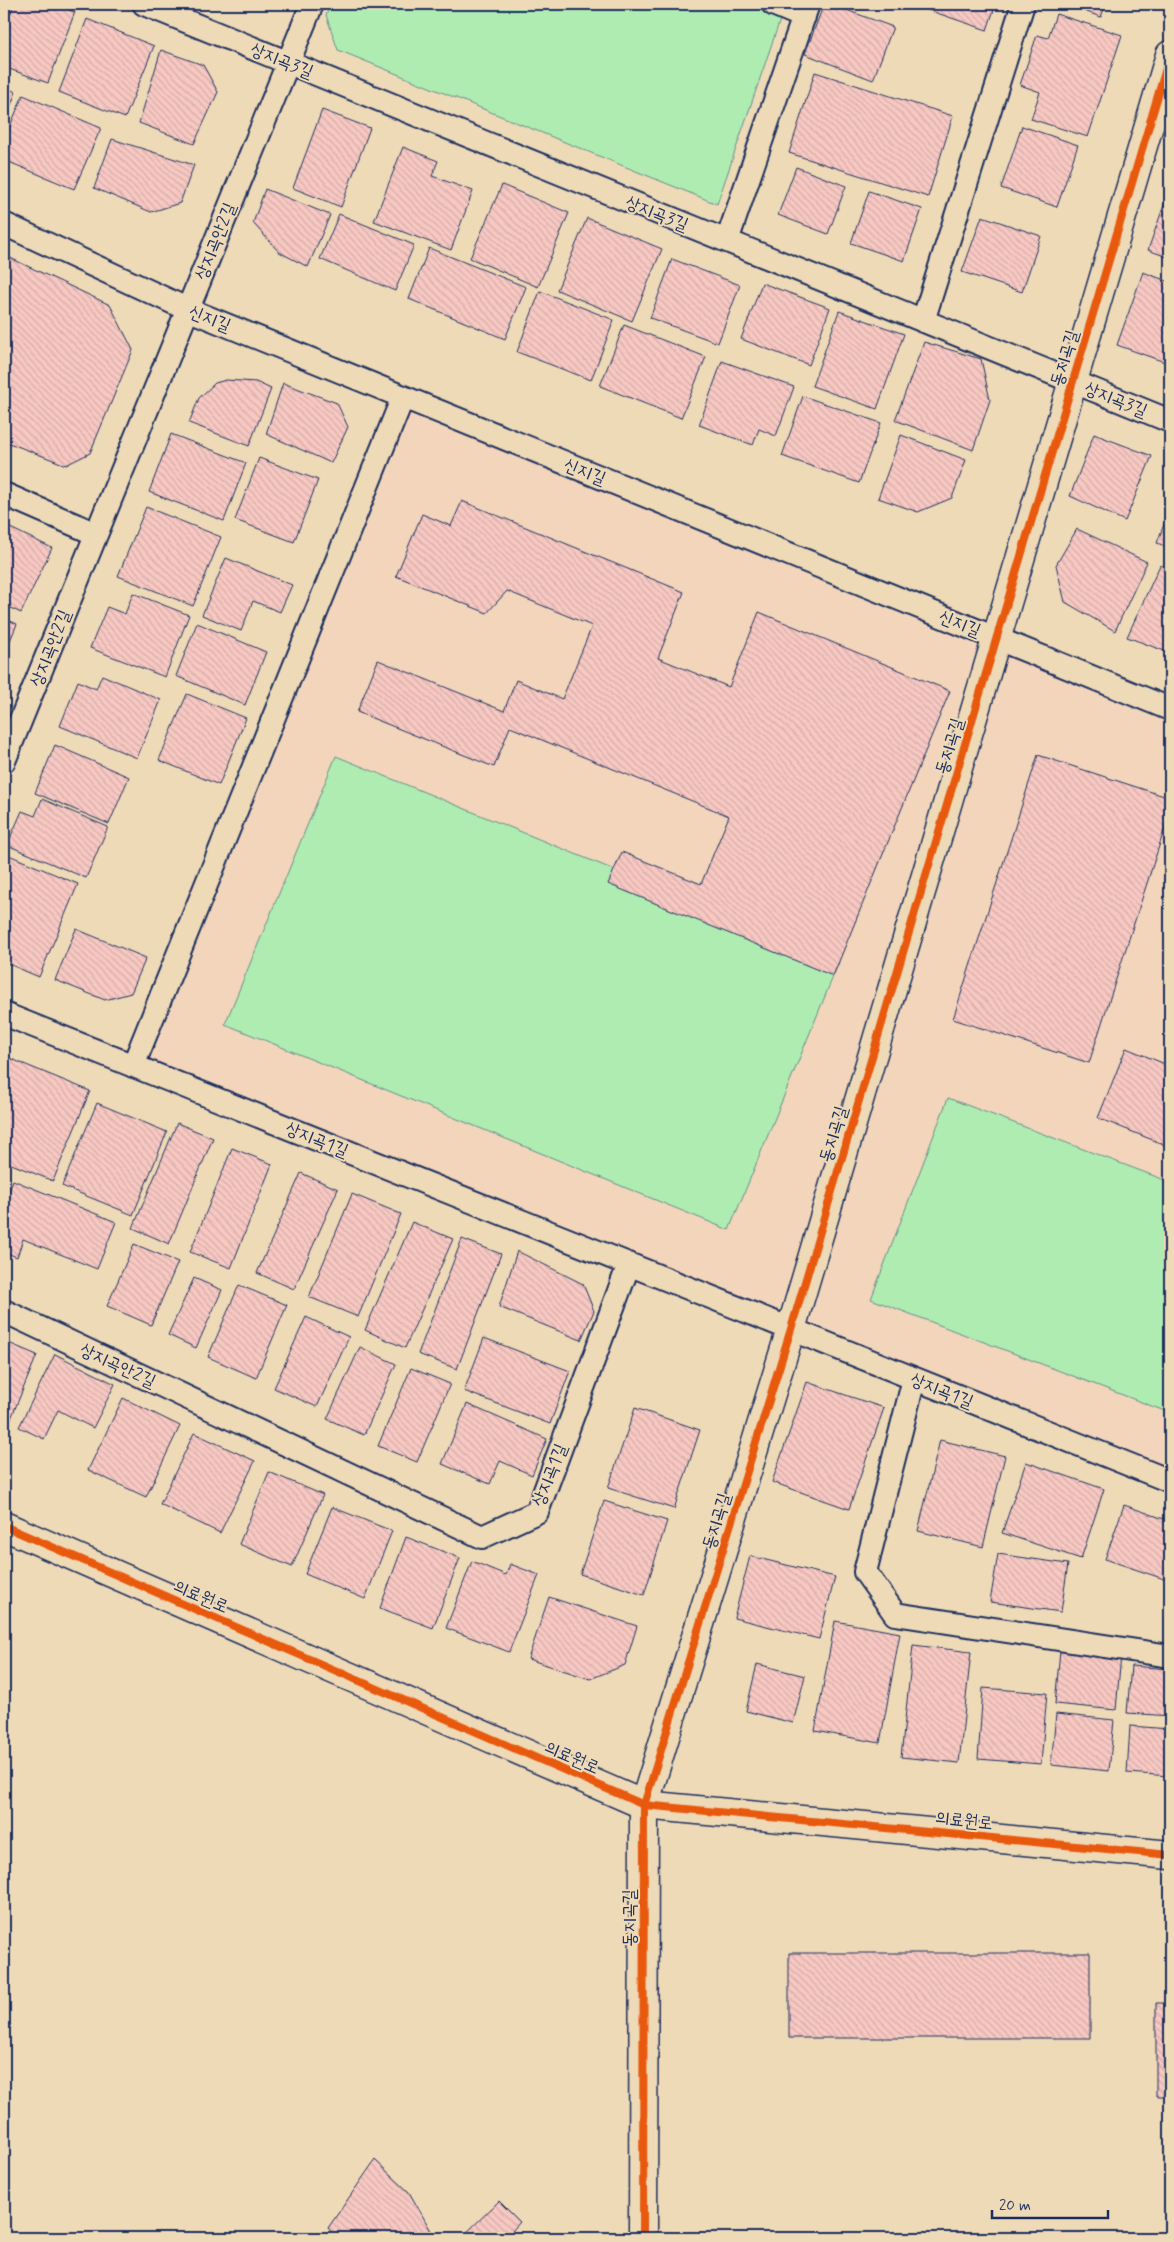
<svg xmlns="http://www.w3.org/2000/svg" width="1174" height="2242" viewBox="0 0 1174 2242" font-family="Mynerve,'Poor Story',sans-serif">
	<defs>
		<pattern id="building-back-hatch" width="6" height="6" patternUnits="userSpaceOnUse" patternTransform="scale(1.25)"><rect width="6" height="6" fill="#f8c8c2"/><path d="M-1 5l2 2M0 0l6 6M5-1l2 2" fill="none" stroke="#d4aca9"/></pattern>
	</defs>
	<rect width="100%" height="100%" fill="#efdab8"/>
	<filter id="ink" filterUnits="userSpaceOnUse"><feTurbulence type="fractalNoise" baseFrequency=".02" numOctaves="2"/><feDisplacementMap in="SourceGraphic" scale="10" xChannelSelector="R" yChannelSelector="G"/><feConvolveMatrix kernelMatrix="1 2 1 2 8 2 1 2 1" color-interpolation-filters="sRGB"/></filter>
	<g filter="url(#ink)">
		<path fill="#f2d5bb" d="M403,397L1170,709V1481L133,1066Z"/>
		<path fill="#afecb2" stroke="#658e88" d="M331,4H748L781,17L717,204L338,50L326,15Z
			M336,756L839,962L729,1230L225,1024Z
			M948,1098L1170,1182V1413L871,1299Z"/>
		<path fill="url(#building-back-hatch)" stroke="#1b2f5e" d="M14,4H52L75,12L48,83L4,67V30Z
			M824,4H830L893,27L873,80L805,54Z
			M880,4H901L899,10Z
			M923,4H996L987,30L922,8Z
			M1064,4H1106L1101,17Z
			M1056,14L1122,35L1088,137L1031,119L1040,92L1020,85L1037,35L1048,38Z
			M87,19L154,46L125,118L59,92Z
			M161,50L203,65L218,92L194,144L139,123Z
			M815,72L953,116L928,197L789,153Z
			M4,87L16,92L4,123Z
			M23,95L101,128L74,189L4,160V141Z
			M322,110L370,128L341,207L293,188Z
			M1022,126L1078,145L1057,207L1001,188Z
			M112,139L194,165L180,203L151,212L94,188Z
			M403,147L438,161L432,176L473,191L451,250L374,221Z
			M796,167L846,186L828,234L778,215Z
			M502,185L569,213L538,287L470,258Z
			M1170,188V258L1148,250Z
			M265,189L330,215L308,267L279,252L253,223Z
			M869,191L922,209L904,261L851,243Z
			M339,214L414,245L395,291L320,259Z
			M982,216L1041,236L1022,292L962,272Z
			M587,218L662,249L632,321L557,290Z
			M429,248L526,287L505,339L409,299Z
			M4,255L110,305L133,350L90,453L66,465L4,441Z
			M672,259L740,285L718,343L650,318Z
			M1143,272L1170,282V364L1117,345Z
			M762,283L830,308L809,365L741,339Z
			M540,291L614,320L591,380L517,352Z
			M839,311L904,334L877,409L812,386Z
			M624,325L706,357L681,418L600,386Z
			M924,342L981,359L990,400L973,450L895,420Z
			M722,361L794,387L776,436L759,429L753,445L699,425Z
			M226,380L256,382L271,389L249,446L189,423L199,398L215,383Z
			M283,383L337,403L348,427L331,463L266,434Z
			M803,396L881,423L859,483L782,456Z
			M171,434L246,463L224,521L149,492Z
			M1094,434L1152,456L1125,521L1070,496Z
			M901,435L966,460L952,498L918,512L878,498Z
			M259,458L318,480L294,542L235,520Z
			M462,501L684,592L658,658L729,687L759,612L950,691L833,976L608,884L622,852L701,884L729,816L510,727L494,767L357,712L378,660L504,711L516,680L562,699L592,626L507,591L487,613L396,576L422,514L451,526Z
			M146,507L221,537L193,606L118,576Z
			M1170,508V548L1157,543Z
			M4,525L52,548L21,613L4,605Z
			M1077,529L1147,562L1115,631L1065,602L1056,565Z
			M226,558L292,585L280,612L253,601L241,631L202,615Z
			M1160,565L1170,568V653L1127,637Z
			M133,593L189,615L165,677L90,648L107,607L125,614Z
			M4,618L17,624L4,655Z
			M197,623L266,652L245,705L176,676Z
			M102,675L161,700L137,758L60,726L78,681L96,689Z
			M187,694L246,718L219,785L159,760Z
			M55,745L129,777L109,824L35,793Z
			M1038,755L1170,798V812L1089,1063L953,1019Z
			M42,799L108,827L86,878L7,845L22,811L35,816Z
			M4,853L78,884L39,977L4,962Z
			M76,929L146,958L131,993L105,1000L55,980Z
			M1126,1048L1170,1066V1147L1098,1118Z
			M4,1056L90,1091L53,1181L4,1161Z
			M97,1103L167,1132L133,1215L62,1186Z
			M177,1123L213,1138L169,1244L133,1228Z
			M232,1148L272,1164L231,1268L190,1252Z
			M301,1173L338,1189L294,1289L257,1273Z
			M13,1180L116,1222L97,1269L23,1239L17,1257L4,1252V1204Z
			M352,1194L401,1214L358,1317L309,1297Z
			M412,1222L453,1239L405,1348L365,1330Z
			M462,1239L501,1254L457,1369L418,1354Z
			M134,1244L178,1262L151,1325L107,1306Z
			M517,1251L583,1284L594,1311L581,1340L499,1307Z
			M194,1278L222,1290L196,1348L168,1335Z
			M239,1285L287,1305L256,1378L208,1357Z
			M306,1317L349,1337L317,1407L274,1388Z
			M484,1338L570,1371L550,1424L464,1391Z
			M4,1341L37,1355L5,1433L4,1432Z
			M360,1347L396,1364L364,1435L327,1419Z
			M55,1354L115,1384L93,1428L58,1410L44,1439L19,1427Z
			M411,1368L450,1384L417,1462L378,1446Z
			M807,1382L884,1408L849,1509L772,1482Z
			M123,1398L180,1426L146,1497L88,1470Z
			M467,1404L547,1439L532,1475L500,1461L490,1484L442,1464Z
			M635,1408L700,1430L674,1509L608,1488Z
			M194,1433L255,1461L220,1533L160,1504Z
			M940,1440L1005,1456L983,1547L918,1531Z
			M1026,1462L1104,1489L1081,1559L1002,1533Z
			M269,1472L323,1495L292,1567L239,1544Z
			M604,1501L667,1521L644,1595L580,1574Z
			M1124,1505L1170,1521V1581L1105,1559Z
			M332,1507L392,1531L365,1599L305,1574Z
			M406,1537L460,1558L433,1628L380,1608Z
			M998,1554L1068,1564L1061,1612L990,1602Z
			M750,1556L835,1577L819,1639L734,1618Z
			M472,1561L506,1575L510,1564L539,1575L509,1652L446,1628Z
			M549,1597L637,1626L625,1665L590,1679L528,1659Z
			M835,1621L900,1633L880,1743L815,1731Z
			M913,1645L971,1652L959,1763L901,1757Z
			M1060,1650L1121,1655L1116,1710L1055,1704Z
			M757,1664L805,1676L793,1723L746,1711Z
			M1131,1666L1170,1669V1716L1127,1713Z
			M983,1688L1047,1693L1041,1764L978,1759Z
			M1056,1714L1114,1720L1109,1771L1051,1765Z
			M1130,1726L1170,1729V1776L1127,1773Z
			M789,1953H1090V2038H789Z
			M1156,2003H1170V2096H1156Z
			M375,2160L409,2192L435,2238H337L328,2228Z
			M499,2201L520,2222L506,2238H461Z"/>
		<g fill="none" stroke-linecap="round" stroke-linejoin="round">
			<g stroke="#1b2f5e" stroke-width="26">
				<path id="lane" d="M144,4L1170,421
					M773,4L804,17
					M4,224L187,309L1170,709
					M727,241L808,4
					M923,321L1023,4
					M4,494L96,534
					M4,761L312,4
					M4,1014L1170,1481
					M133,1066L403,397
					M4,1311L482,1537L537,1512L629,1264
					M914,1379L865,1572L895,1614L1170,1656"/>
			</g>
			<g stroke="#1b2f5e" stroke-width="31">
				<path id="street" d="M643,2238L644,1805L791,1329L1170,55"/>
			</g>
			<g stroke="#1b2f5e" stroke-width="31">
				<path id="secondary" d="M4,1526L644,1805L1170,1855"/>
			</g>
			<use href="#lane" stroke="#efdab8" stroke-width="22"/>
			<use href="#street" stroke="#efdab8" stroke-width="28"/>
			<use href="#secondary" stroke="#efdab8" stroke-width="28"/>
			<g stroke="#efdab8" stroke-width="11">
				<path id="cycleway" d="M4,1526L644,1805L1170,1855
					M643,2238L644,1805L791,1329L1170,55"/>
			</g>
			<use href="#cycleway" stroke="#e8590c" stroke-width="8"/>
		</g>
	</g>
	<g text-anchor="middle" stroke-width="4" stroke-linejoin="round" paint-order="stroke">
		<g font-size="18" fill="#1b2f5e" stroke="#efdab8">
			<text transform="translate(282 60) rotate(22)" y="6">상지곡3길</text>
			<text transform="translate(657 213) rotate(22)" y="6">상지곡3길</text>
			<text transform="translate(215 241) rotate(-68)" y="6">상지곡안2길</text>
			<text transform="translate(210 318) rotate(22)" y="6">신지길</text>
			<text transform="translate(1064 358) rotate(-73)" y="6">동지곡길</text>
			<text transform="translate(1116 399) rotate(22)" y="6">상지곡3길</text>
			<text transform="translate(585 471) rotate(22)" y="6">신지길</text>
			<text transform="translate(960 623) rotate(22)" y="6">신지길</text>
			<text transform="translate(50 648) rotate(-68)" y="6">상지곡안2길</text>
			<text transform="translate(949 746) rotate(-73)" y="6">동지곡길</text>
			<text transform="translate(833 1134) rotate(-73)" y="6">동지곡길</text>
			<text transform="translate(317 1139) rotate(22)" y="6">상지곡1길</text>
			<text transform="translate(118 1365) rotate(25)" y="6">상지곡안2길</text>
			<text transform="translate(942 1390) rotate(22)" y="6">상지곡1길</text>
			<text transform="translate(549 1475) rotate(-68)" y="6">상지곡1길</text>
			<text transform="translate(716 1521) rotate(-73)" y="6">동지곡길</text>
			<text transform="translate(201 1596) rotate(23)" y="6">의료원로</text>
			<text transform="translate(572 1757) rotate(23)" y="6">의료원로</text>
			<text transform="translate(964 1820) rotate(6)" y="6">의료원로</text>
			<text transform="translate(629 1918) rotate(-90)" y="6">동지곡길</text>
		</g>
	</g>
	<rect width="1174" height="2242" fill="none" stroke="#efdab8" stroke-width="20"/>
	<rect x="10" y="10" width="1154" height="2222" fill="none" stroke="#1b2f5e" stroke-width="2" filter="url(#ink)"/>
	<path d="M992 2210v8h116v-8" fill="none" stroke="#1b2f5e" stroke-width="2.5"/>
	<text x="999" y="2210" font-size="15" fill="#1b2f5e" stroke="#efdab8" stroke-width="4" paint-order="stroke">20 m</text>
</svg>
